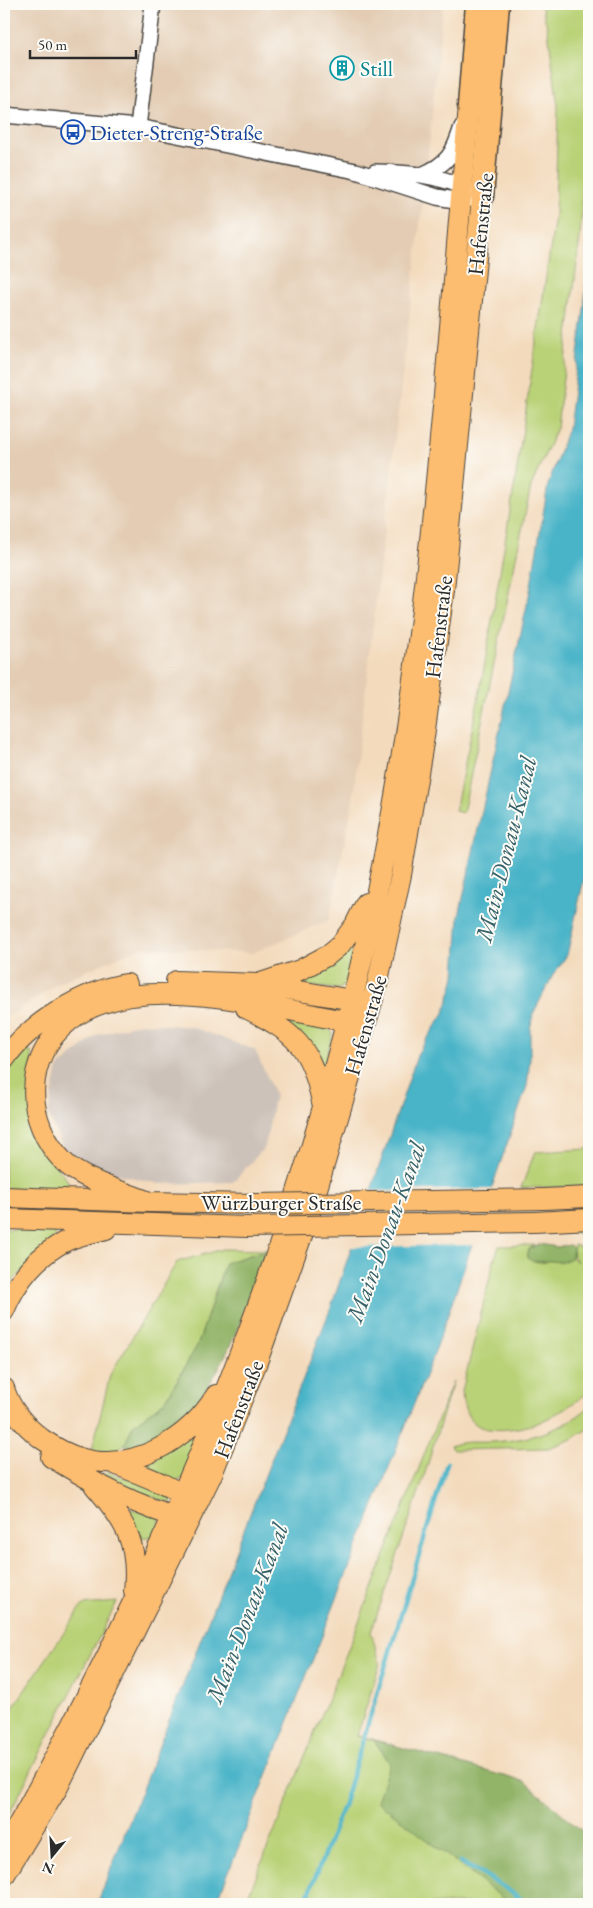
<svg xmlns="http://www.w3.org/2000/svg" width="593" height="1908" viewBox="0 0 593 1908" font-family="'EB Garamond',serif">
	<rect width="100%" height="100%" fill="#fdfcf7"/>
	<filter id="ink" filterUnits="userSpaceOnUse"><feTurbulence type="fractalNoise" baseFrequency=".02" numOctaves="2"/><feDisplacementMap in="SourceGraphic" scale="10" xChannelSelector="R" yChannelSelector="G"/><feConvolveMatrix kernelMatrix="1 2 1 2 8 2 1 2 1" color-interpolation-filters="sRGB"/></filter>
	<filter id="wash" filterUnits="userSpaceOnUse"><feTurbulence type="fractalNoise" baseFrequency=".0096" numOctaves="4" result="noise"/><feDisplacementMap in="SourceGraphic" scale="20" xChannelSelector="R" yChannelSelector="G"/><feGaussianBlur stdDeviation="1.12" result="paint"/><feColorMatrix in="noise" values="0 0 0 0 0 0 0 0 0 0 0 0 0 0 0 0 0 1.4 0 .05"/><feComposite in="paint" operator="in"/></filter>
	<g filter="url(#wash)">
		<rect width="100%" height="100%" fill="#f3dabc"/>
		<path fill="#e3ccb3" d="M4,4H443L427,165L352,805L329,920L252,953L142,947L62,981L4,1019Z"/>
		<path fill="#cdc2b9" d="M140,1023L192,1027L255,1050L275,1094L265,1147L233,1182L160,1184L104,1171L65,1151L48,1114L58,1068L97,1035Z"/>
		<path fill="#b9d277" stroke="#727e51" d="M541,4H589V102L580,237L557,428L531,486L463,813L455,811L481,686L515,482L555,217L558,107L548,30Z
			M352,944L354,946L346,984L339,989L297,985L296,977Z
			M288,1021L327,1026L333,1034L323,1069L288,1023Z
			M28,1051L31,1052L53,1162L68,1181V1187L64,1191L4,1188V1072L22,1053Z
			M589,1149V1186L521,1188L535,1152Z
			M4,1229L54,1231L56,1237L4,1290Z
			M589,1230V1238L576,1233H547Z
			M535,1245L529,1249L542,1263L550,1260L567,1261L572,1257L577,1262L572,1253L574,1245L589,1249V1392C574,1403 558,1414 540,1422C526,1428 490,1434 477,1425C465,1417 463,1403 462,1391L494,1260L499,1246Z
			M223,1249L266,1250L225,1263L198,1344L166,1400L133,1425L125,1444L115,1452L92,1450L110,1375L177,1262Z
			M453,1381L422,1483L371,1632L380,1663L357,1736L374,1740L390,1763L508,1904H245L347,1652Z
			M589,1407V1428L570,1440L548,1448L453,1450L450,1446C464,1440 478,1443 492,1442C528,1440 562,1431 589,1407Z
			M199,1429L185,1478L176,1481L139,1464Z
			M107,1472L137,1482L172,1499L171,1503L137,1492L108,1477L105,1476Z
			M123,1507L159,1517L160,1536L136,1538Z
			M117,1602L4,1824V1727L14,1706L83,1605Z"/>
		<path fill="#92b468" stroke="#5e704a" d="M539,1244L557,1247L570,1245L573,1248L572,1257C565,1263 561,1262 552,1261C541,1260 540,1265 527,1258L529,1249Z
			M266,1250C245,1309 226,1376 179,1421C165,1434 147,1442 129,1448L125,1444L133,1425L166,1400L198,1344L225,1263Z
			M357,1736L364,1737L525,1782L589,1837V1904H508L505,1900L377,1801L390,1763L374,1740Z"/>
		<path fill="#4ab4c8" stroke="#3a707a" d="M589,254V856L567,955L553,975L533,1014L530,1030V1059L527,1086L437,1346L216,1904H97L330,1310L418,1053L444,1013L452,988L455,976L459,916L530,591L548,485L568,428L584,310Z"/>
		<path fill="#f3dabc" d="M494,1189L474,1245L349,1247L368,1191Z"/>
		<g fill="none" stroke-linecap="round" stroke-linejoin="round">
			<path stroke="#4ab4c8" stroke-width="4.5" d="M460,1862L493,1880L529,1904
				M305,1904L343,1806L447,1463"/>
		</g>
	</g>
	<g filter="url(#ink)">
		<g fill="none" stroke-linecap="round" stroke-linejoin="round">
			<g stroke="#494541" stroke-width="18">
				<path id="minor" d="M4,115L138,127L356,171L437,197L461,201L470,199
					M138,127L153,4
					M375,172C408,173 441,174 471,191
					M422,175C448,164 454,153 462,127"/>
			</g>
			<g stroke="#494541" stroke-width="22">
				<path id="major" d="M176,981L258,984L300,970L328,955L340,945L355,925L366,903
					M263,985L365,1002
					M246,1008C295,1033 311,1046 322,1102
					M4,1060C28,1024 85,990 127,984
					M4,1197L149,1202L255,1204
					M543,1199L589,1197
					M149,1202C125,1192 82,1180 64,1162C24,1121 23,1059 68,1022C84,1008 110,1000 131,996C203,986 287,1011 359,1024
					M4,1219L247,1227
					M535,1222L589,1219
					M4,1311C16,1281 38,1254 68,1240C80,1235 94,1232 106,1229
					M4,1388C10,1409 25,1426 42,1439C54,1447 66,1454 80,1458C132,1474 190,1439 216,1395
					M51,1457C92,1482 139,1508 185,1519
					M110,1462C138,1474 169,1483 193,1503
					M94,1485C125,1521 139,1542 134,1591
					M4,1850C178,1542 315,1210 383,861C432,612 446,358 469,106
					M4,1876L58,1787L212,1474L257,1362L310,1213L377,985L401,875L424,737L444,590L482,197"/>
			</g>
			<g stroke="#494541" stroke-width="25">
				<path id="highway" d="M469,106L477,4
					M482,197L498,4"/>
			</g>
			<use href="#minor" stroke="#fff" stroke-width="15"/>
			<use href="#major" stroke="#fcbd6f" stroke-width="20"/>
			<use href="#highway" stroke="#fcbd6f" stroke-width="22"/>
			<g stroke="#494541" stroke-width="22" stroke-linecap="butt">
				<path id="major-bridge" d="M255,1204L543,1199
					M247,1227L535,1222"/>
			</g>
			<use href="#major-bridge" stroke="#fcbd6f" stroke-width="20"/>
		</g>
	</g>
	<defs>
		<g id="building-ring" transform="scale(1.25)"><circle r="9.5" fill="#fdfcf7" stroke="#0f9aa8" stroke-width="1.5"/><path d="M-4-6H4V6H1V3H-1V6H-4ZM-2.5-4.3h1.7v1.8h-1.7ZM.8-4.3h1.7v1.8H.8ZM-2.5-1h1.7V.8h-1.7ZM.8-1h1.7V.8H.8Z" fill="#0f9aa8"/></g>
		<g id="bus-ring" transform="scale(1.25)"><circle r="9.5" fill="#fdfcf7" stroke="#1a4fb4" stroke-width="1.5"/><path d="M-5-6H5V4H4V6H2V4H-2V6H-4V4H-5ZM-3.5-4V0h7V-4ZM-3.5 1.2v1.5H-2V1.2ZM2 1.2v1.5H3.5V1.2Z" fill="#1a4fb4"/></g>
	</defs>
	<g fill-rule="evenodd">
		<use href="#building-ring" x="342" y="68"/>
		<use href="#bus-ring" x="73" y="132"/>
	</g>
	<g text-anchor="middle" stroke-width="4" stroke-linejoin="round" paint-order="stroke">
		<g font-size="22" fill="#0d838f" stroke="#fdfcf7" text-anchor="start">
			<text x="360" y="76">Still</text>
		</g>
		<g font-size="22" fill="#164399" stroke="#fdfcf7" text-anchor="start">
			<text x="90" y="140">Dieter-Streng-Straße</text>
		</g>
		<g font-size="22" fill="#2b2b2b" stroke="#fdfcf7">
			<text transform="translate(480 224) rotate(-84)" y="8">Hafenstraße</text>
			<text transform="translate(438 627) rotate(-83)" y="8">Hafenstraße</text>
			<text transform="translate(365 1025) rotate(-74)" y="8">Hafenstraße</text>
			<text x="281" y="1210">Würzburger Straße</text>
			<text transform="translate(238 1409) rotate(-69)" y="8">Hafenstraße</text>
		</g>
		<g font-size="24" font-style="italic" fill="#37626a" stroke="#fdfcf7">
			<text transform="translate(506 849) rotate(-76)" y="8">Main-Donau-Kanal</text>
			<text transform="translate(386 1232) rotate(-70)" y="8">Main-Donau-Kanal</text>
			<text transform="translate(247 1613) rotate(-69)" y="8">Main-Donau-Kanal</text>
		</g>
	</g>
	<rect width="593" height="1908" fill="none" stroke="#fdfcf7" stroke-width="20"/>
	<g transform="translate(52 1856) rotate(198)" stroke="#fdfcf7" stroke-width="4" paint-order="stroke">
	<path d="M0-4L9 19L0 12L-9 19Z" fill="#2b2b2b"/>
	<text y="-8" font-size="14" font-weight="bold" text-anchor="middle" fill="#2b2b2b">N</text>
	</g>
	<path d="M30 50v8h106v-8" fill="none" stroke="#2b2b2b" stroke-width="2.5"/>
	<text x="38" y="50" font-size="15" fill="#2b2b2b" stroke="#fdfcf7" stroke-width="4" paint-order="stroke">50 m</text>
</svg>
